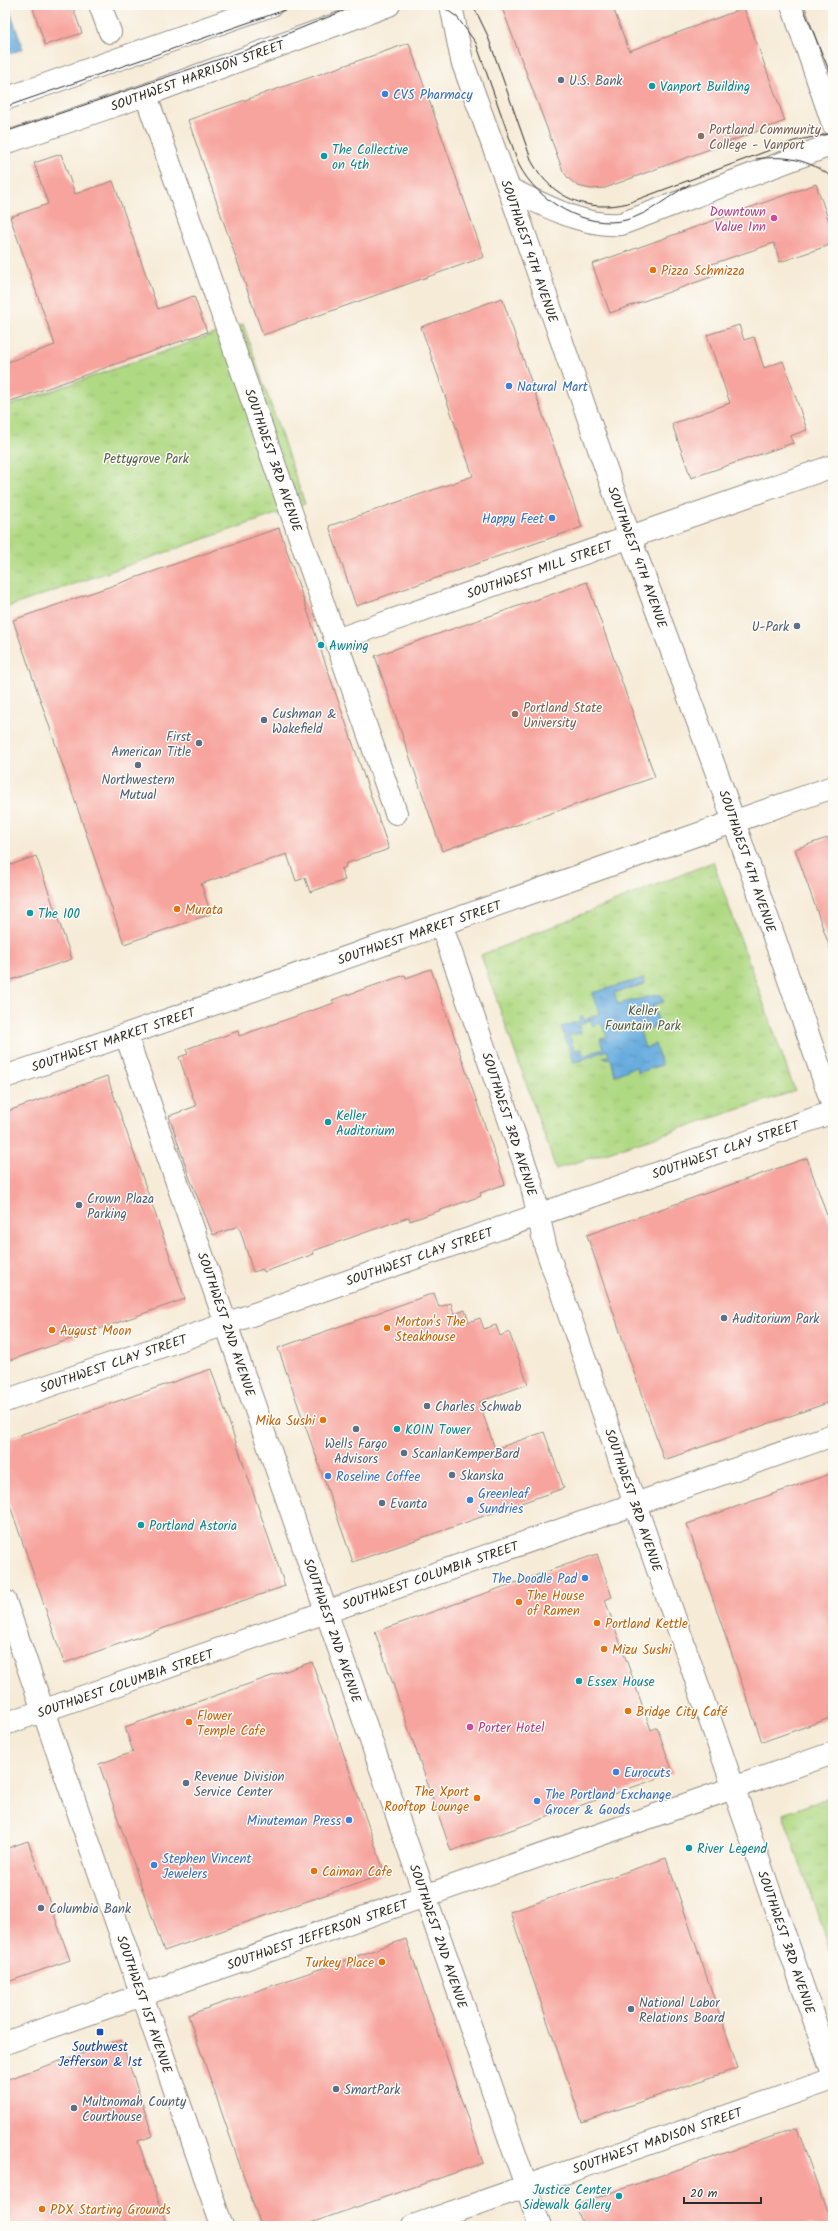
<svg xmlns="http://www.w3.org/2000/svg" width="838" height="2231" viewBox="0 0 838 2231" font-family="Kalam,sans-serif">
	<defs>
		<pattern id="park-tufts" width="24" height="20" patternUnits="userSpaceOnUse"><rect width="24" height="20" fill="#b0d984"/><path d="M3 7l-1-3M5 7V3M7 7l1-3M15 17l-1-3M17 17v-4M19 17l1-3" fill="none" stroke="#98ba72"/></pattern>
		<pattern id="water-ripples" width="26" height="14" patternUnits="userSpaceOnUse"><rect width="26" height="14" fill="#68acde"/><path d="M2 4q2-2 4 0t4 0M15 11q2-2 4 0t4 0" fill="none" stroke="#568cb4"/></pattern>
	</defs>
	<rect width="100%" height="100%" fill="#fdfcf7"/>
	<filter id="ink" filterUnits="userSpaceOnUse"><feTurbulence type="fractalNoise" baseFrequency=".025" numOctaves="2"/><feDisplacementMap in="SourceGraphic" scale="8" xChannelSelector="R" yChannelSelector="G"/><feConvolveMatrix kernelMatrix="1 2 1 2 8 2 1 2 1" color-interpolation-filters="sRGB"/></filter>
	<filter id="wash" filterUnits="userSpaceOnUse"><feTurbulence type="fractalNoise" baseFrequency=".012" numOctaves="4" result="noise"/><feDisplacementMap in="SourceGraphic" scale="16" xChannelSelector="R" yChannelSelector="G"/><feGaussianBlur stdDeviation="0.9" result="paint"/><feColorMatrix in="noise" values="0 0 0 0 0 0 0 0 0 0 0 0 0 0 0 0 0 1.4 0 .05"/><feComposite in="paint" operator="in"/></filter>
	<g filter="url(#wash)">
		<rect width="100%" height="100%" fill="#f6ebd7"/>
		<path fill="url(#park-tufts)" stroke="#6e8258" d="M243,324L305,504L5,608V407Z
			M713,862L795,1091L556,1169L481,955Z
			M833,1796V1959L783,1814Z"/>
		<path fill="url(#water-ripples)" stroke="#4a6c84" fill-rule="evenodd" d="M5,5H8L23,49L5,55Z
			M644,978L645,984L614,993L618,1004L660,994L664,1002L653,1005L660,1025L640,1032L645,1048L655,1044L662,1065L638,1073L636,1067L615,1075L611,1059L602,1057L609,1056L607,1050L574,1063L561,1027L580,1021L579,1019L582,1016L585,1020L599,1014L592,993ZM590,1020L593,1026L601,1023L607,1037L600,1039L603,1049L583,1056L582,1049L574,1050L569,1035L581,1033L579,1025Z"/>
		<g id="blocks">
			<path fill="#f7a49e" d="M32,5H72L82,33L45,45Z
				M501,5H612L629,51L744,8L785,121L605,188L591,189L578,186L569,179L563,171Z
				M409,43L484,257L263,335L188,120Z
				M61,154L75,194L113,181L158,309L194,296L207,332L5,403V363L55,345L10,217L48,204L34,163Z
				M816,184L833,233V244L780,262L774,243L709,265L714,276L610,313L592,264Z
				M502,298L582,527L356,606L329,526L473,476L421,327Z
				M739,325L744,340L754,337L764,368L783,361L807,430L790,436L793,443L691,478L672,424L730,403L707,335Z
				M279,528L389,849L345,864L346,867L341,869L345,880L310,892L305,878L296,881L287,854L201,884L211,914L124,944L13,620Z
				M587,582L655,777L442,851L375,656Z
				M833,836V947L830,948L795,849Z
				M36,856L72,959L5,982V867Z
				M431,969L505,1184L480,1193L481,1196L410,1221L409,1217L313,1251L314,1254L264,1272L263,1269L253,1272L239,1226L213,1235L189,1176L169,1116L196,1106L179,1057L188,1054L186,1049L238,1031L239,1036L334,1003L332,1000L405,975L406,978Z
				M107,1076L185,1299L5,1362V1112Z
				M807,1158L833,1233V1401L664,1460L587,1235Z
				M434,1293L439,1307L451,1303L454,1314L465,1310L469,1322L480,1318L484,1329L496,1325L500,1336L509,1332L528,1384L479,1402L495,1449L544,1432L564,1488L353,1562L278,1348Z
				M211,1369L285,1586L64,1663L5,1491V1440Z
				M833,1473V1717L762,1742L687,1524Z
				M597,1554L612,1597L605,1600L651,1730L657,1727L673,1773L451,1851L375,1632Z
				M312,1662L385,1874L164,1951L99,1764L133,1752L125,1727Z
				M28,1841L70,1960L5,1983V1849Z
				M666,1858L738,2068L582,2122L510,1912Z
				M406,1939L483,2163L302,2226H261L188,2015Z
				M121,2040L153,2136L138,2141L167,2226H5V2080Z
				M797,2128L832,2226H583L576,2205Z"/>
		</g>
	</g>
	<g filter="url(#ink)">
		<use href="#blocks" fill-opacity="0" stroke="#908b81" stroke-width="1"/>
		<g fill="none" stroke-linecap="round" stroke-linejoin="round">
			<g stroke="#908b81" stroke-width="24">
				<path id="minor" d="M100,5L110,32
					M792,5L833,124
					M5,99L272,5
					M150,107L396,813
					M5,143L148,94L389,5
					M509,189C544,204 581,227 621,224L833,144
					M336,640L833,466
					M126,1035L226,1324"/>
			</g>
			<g stroke="#908b81" stroke-width="24">
				<path id="major" d="M451,5L462,61L509,189L630,538L719,779L833,1106
					M441,924L531,1182L545,1245L833,2074
					M5,1077L833,787
					M226,1324L540,2226
					M5,1401L833,1112
					M5,1601L222,2226
					M5,1724L833,1435
					M5,2043L833,1753
					M413,2226L833,2079"/>
			</g>
			<use href="#minor" stroke="#fff" stroke-width="22"/>
			<use href="#major" stroke="#fff" stroke-width="22"/>
			<path stroke="#2b2b2b" stroke-width="1" d="M440,5L457,17L476,43L519,165C537,201 586,230 626,220C650,214 670,195 690,184
				M473,5L487,34L532,162C552,198 588,213 628,203L794,141L833,133
				M802,5L833,80
				M5,107L299,5
				M5,132L252,48L358,5
				M756,159C785,155 809,159 833,178"/>
		</g>
	</g>
	<g fill="#5c6f8a" stroke="#fdfcf7" stroke-width="1.5">
		<circle cx="561" cy="80" r="4"/>
		<circle cx="797" cy="626" r="4"/>
		<circle cx="264" cy="720" r="4"/>
		<circle cx="199" cy="743" r="4"/>
		<circle cx="138" cy="765" r="4"/>
		<circle cx="79" cy="1205" r="4"/>
		<circle cx="724" cy="1318" r="4"/>
		<circle cx="427" cy="1406" r="4"/>
		<circle cx="356" cy="1429" r="4"/>
		<circle cx="404" cy="1453" r="4"/>
		<circle cx="452" cy="1475" r="4"/>
		<circle cx="382" cy="1503" r="4"/>
		<circle cx="186" cy="1783" r="4"/>
		<circle cx="41" cy="1908" r="4"/>
		<circle cx="631" cy="2009" r="4"/>
		<circle cx="336" cy="2089" r="4"/>
		<circle cx="74" cy="2108" r="4"/>
	</g>
	<g fill="#0f9aa8" stroke="#fdfcf7" stroke-width="1.5">
		<circle cx="652" cy="86" r="4"/>
		<circle cx="324" cy="156" r="4"/>
		<circle cx="321" cy="645" r="4"/>
		<circle cx="30" cy="913" r="4"/>
		<circle cx="328" cy="1122" r="4"/>
		<circle cx="397" cy="1429" r="4"/>
		<circle cx="141" cy="1525" r="4"/>
		<circle cx="579" cy="1681" r="4"/>
		<circle cx="689" cy="1848" r="4"/>
		<circle cx="619" cy="2196" r="4"/>
	</g>
	<g fill="#3f7fe0" stroke="#fdfcf7" stroke-width="1.5">
		<circle cx="385" cy="94" r="4"/>
		<circle cx="509" cy="386" r="4"/>
		<circle cx="552" cy="518" r="4"/>
		<circle cx="328" cy="1476" r="4"/>
		<circle cx="470" cy="1500" r="4"/>
		<circle cx="585" cy="1578" r="4"/>
		<circle cx="616" cy="1772" r="4"/>
		<circle cx="537" cy="1801" r="4"/>
		<circle cx="349" cy="1820" r="4"/>
		<circle cx="154" cy="1865" r="4"/>
	</g>
	<g fill="#8d6e63" stroke="#fdfcf7" stroke-width="1.5">
		<circle cx="701" cy="136" r="4"/>
		<circle cx="515" cy="714" r="4"/>
	</g>
	<g fill="#d1479c" stroke="#fdfcf7" stroke-width="1.5">
		<circle cx="774" cy="218" r="4"/>
		<circle cx="470" cy="1727" r="4"/>
	</g>
	<g fill="#e8710a" stroke="#fdfcf7" stroke-width="1.5">
		<circle cx="653" cy="270" r="4"/>
		<circle cx="177" cy="909" r="4"/>
		<circle cx="387" cy="1328" r="4"/>
		<circle cx="52" cy="1330" r="4"/>
		<circle cx="323" cy="1420" r="4"/>
		<circle cx="519" cy="1602" r="4"/>
		<circle cx="597" cy="1623" r="4"/>
		<circle cx="604" cy="1649" r="4"/>
		<circle cx="628" cy="1711" r="4"/>
		<circle cx="189" cy="1722" r="4"/>
		<circle cx="477" cy="1798" r="4"/>
		<circle cx="314" cy="1871" r="4"/>
		<circle cx="382" cy="1962" r="4"/>
		<circle cx="42" cy="2209" r="4"/>
	</g>
	<rect fill="#1a4fb4" stroke="#fdfcf7" stroke-width="1.5" x="96" y="2028" width="8" height="8" rx="2"/>
	<g text-anchor="middle" stroke-width="3" stroke-linejoin="round" paint-order="stroke">
		<g font-size="13" fill="#2b2b2b" stroke="#fdfcf7">
			<text transform="translate(197 75) rotate(-20)" y="5">SOUTHWEST HARRISON STREET</text>
			<text transform="translate(530 251) rotate(71)" y="5">SOUTHWEST 4TH AVENUE</text>
			<text transform="translate(274 460) rotate(71)" y="5">SOUTHWEST 3RD AVENUE</text>
			<text transform="translate(638 557) rotate(70)" y="5">SOUTHWEST 4TH AVENUE</text>
			<text transform="translate(539 569) rotate(-19)" y="5">SOUTHWEST MILL STREET</text>
			<text transform="translate(748 861) rotate(71)" y="5">SOUTHWEST 4TH AVENUE</text>
			<text transform="translate(419 932) rotate(-19)" y="5">SOUTHWEST MARKET STREET</text>
			<text transform="translate(113 1039) rotate(-19)" y="5">SOUTHWEST MARKET STREET</text>
			<text transform="translate(510 1124) rotate(72)" y="5">SOUTHWEST 3RD AVENUE</text>
			<text transform="translate(725 1149) rotate(-19)" y="5">SOUTHWEST CLAY STREET</text>
			<text transform="translate(419 1256) rotate(-19)" y="5">SOUTHWEST CLAY STREET</text>
			<text transform="translate(227 1324) rotate(71)" y="5">SOUTHWEST 2ND AVENUE</text>
			<text transform="translate(113 1363) rotate(-19)" y="5">SOUTHWEST CLAY STREET</text>
			<text transform="translate(634 1500) rotate(71)" y="5">SOUTHWEST 3RD AVENUE</text>
			<text transform="translate(430 1575) rotate(-19)" y="5">SOUTHWEST COLUMBIA STREET</text>
			<text transform="translate(333 1630) rotate(71)" y="5">SOUTHWEST 2ND AVENUE</text>
			<text transform="translate(125 1683) rotate(-19)" y="5">SOUTHWEST COLUMBIA STREET</text>
			<text transform="translate(317 1934) rotate(-19)" y="5">SOUTHWEST JEFFERSON STREET</text>
			<text transform="translate(439 1936) rotate(71)" y="5">SOUTHWEST 2ND AVENUE</text>
			<text transform="translate(787 1942) rotate(71)" y="5">SOUTHWEST 3RD AVENUE</text>
			<text transform="translate(145 2004) rotate(71)" y="5">SOUTHWEST 1ST AVENUE</text>
			<text transform="translate(657 2140) rotate(-19)" y="5">SOUTHWEST MADISON STREET</text>
		</g>
		<g font-size="13" fill="#4e5e75" stroke="#fdfcf7" text-anchor="start">
			<text x="569" y="85">U.S. Bank</text>
			<text x="789" y="631" text-anchor="end">U-Park</text>
			<text x="272" y="718">Cushman &amp;<tspan x="272" dy="15">Wakefield</tspan></text>
			<text x="191" y="741" text-anchor="end">First<tspan x="191" dy="15">American Title</tspan></text>
			<text x="138" y="784" text-anchor="middle">Northwestern<tspan x="138" dy="15">Mutual</tspan></text>
			<text x="87" y="1203">Crown Plaza<tspan x="87" dy="15">Parking</tspan></text>
			<text x="732" y="1323">Auditorium Park</text>
			<text x="435" y="1411">Charles Schwab</text>
			<text x="356" y="1448" text-anchor="middle">Wells Fargo<tspan x="356" dy="15">Advisors</tspan></text>
			<text x="412" y="1458">ScanlanKemperBard</text>
			<text x="460" y="1480">Skanska</text>
			<text x="390" y="1508">Evanta</text>
			<text x="194" y="1781">Revenue Division<tspan x="194" dy="15">Service Center</tspan></text>
			<text x="49" y="1913">Columbia Bank</text>
			<text x="639" y="2007">National Labor<tspan x="639" dy="15">Relations Board</tspan></text>
			<text x="344" y="2094">SmartPark</text>
			<text x="82" y="2106">Multnomah County<tspan x="82" dy="15">Courthouse</tspan></text>
		</g>
		<g font-size="13" fill="#0d838f" stroke="#fdfcf7" text-anchor="start">
			<text x="660" y="91">Vanport Building</text>
			<text x="332" y="154">The Collective<tspan x="332" dy="15">on 4th</tspan></text>
			<text x="329" y="650">Awning</text>
			<text x="38" y="918">The 100</text>
			<text x="336" y="1120">Keller<tspan x="336" dy="15">Auditorium</tspan></text>
			<text x="405" y="1434">KOIN Tower</text>
			<text x="149" y="1530">Portland Astoria</text>
			<text x="587" y="1686">Essex House</text>
			<text x="697" y="1853">River Legend</text>
			<text x="611" y="2194" text-anchor="end">Justice Center<tspan x="611" dy="15">Sidewalk Gallery</tspan></text>
		</g>
		<g font-size="13" fill="#366cbe" stroke="#fdfcf7" text-anchor="start">
			<text x="393" y="99">CVS Pharmacy</text>
			<text x="517" y="391">Natural Mart</text>
			<text x="544" y="523" text-anchor="end">Happy Feet</text>
			<text x="336" y="1481">Roseline Coffee</text>
			<text x="478" y="1498">Greenleaf<tspan x="478" dy="15">Sundries</tspan></text>
			<text x="577" y="1583" text-anchor="end">The Doodle Pad</text>
			<text x="624" y="1777">Eurocuts</text>
			<text x="545" y="1799">The Portland Exchange<tspan x="545" dy="15">Grocer &amp; Goods</tspan></text>
			<text x="341" y="1825" text-anchor="end">Minuteman Press</text>
			<text x="162" y="1863">Stephen Vincent<tspan x="162" dy="15">Jewelers</tspan></text>
		</g>
		<g font-size="13" fill="#785e54" stroke="#fdfcf7" text-anchor="start">
			<text x="709" y="134">Portland Community<tspan x="709" dy="15">College - Vanport</tspan></text>
			<text x="523" y="712">Portland State<tspan x="523" dy="15">University</tspan></text>
		</g>
		<g font-size="13" fill="#b23c85" stroke="#fdfcf7" text-anchor="end">
			<text x="766" y="216">Downtown<tspan x="766" dy="15">Value Inn</tspan></text>
			<text x="478" y="1732" text-anchor="start">Porter Hotel</text>
		</g>
		<g font-size="13" fill="#c56008" stroke="#fdfcf7" text-anchor="start">
			<text x="661" y="275">Pizza Schmizza</text>
			<text x="185" y="914">Murata</text>
			<text x="395" y="1326">Morton's The<tspan x="395" dy="15">Steakhouse</tspan></text>
			<text x="60" y="1335">August Moon</text>
			<text x="315" y="1425" text-anchor="end">Mika Sushi</text>
			<text x="527" y="1600">The House<tspan x="527" dy="15">of Ramen</tspan></text>
			<text x="605" y="1628">Portland Kettle</text>
			<text x="612" y="1654">Mizu Sushi</text>
			<text x="636" y="1716">Bridge City Café</text>
			<text x="197" y="1720">Flower<tspan x="197" dy="15">Temple Cafe</tspan></text>
			<text x="469" y="1796" text-anchor="end">The Xport<tspan x="469" dy="15">Rooftop Lounge</tspan></text>
			<text x="322" y="1876">Caiman Cafe</text>
			<text x="374" y="1967" text-anchor="end">Turkey Place</text>
			<text x="50" y="2214">PDX Starting Grounds</text>
		</g>
		<g font-size="13" fill="#535f46" stroke="#fdfcf7">
			<text x="146" y="463">Pettygrove Park</text>
			<text x="643" y="1015">Keller<tspan x="643" dy="15">Fountain Park</tspan></text>
		</g>
		<g font-size="13" fill="#164399" stroke="#fdfcf7">
			<text x="100" y="2051">Southwest<tspan x="100" dy="15">Jefferson &amp; 1st</tspan></text>
		</g>
	</g>
	<rect width="838" height="2231" fill="none" stroke="#fdfcf7" stroke-width="20"/>
	<path d="M684 2197v6h77v-6" fill="none" stroke="#2b2b2b" stroke-width="2"/>
	<text x="690" y="2197" font-size="12" fill="#2b2b2b" stroke="#fdfcf7" stroke-width="3" paint-order="stroke">20 m</text>
</svg>
